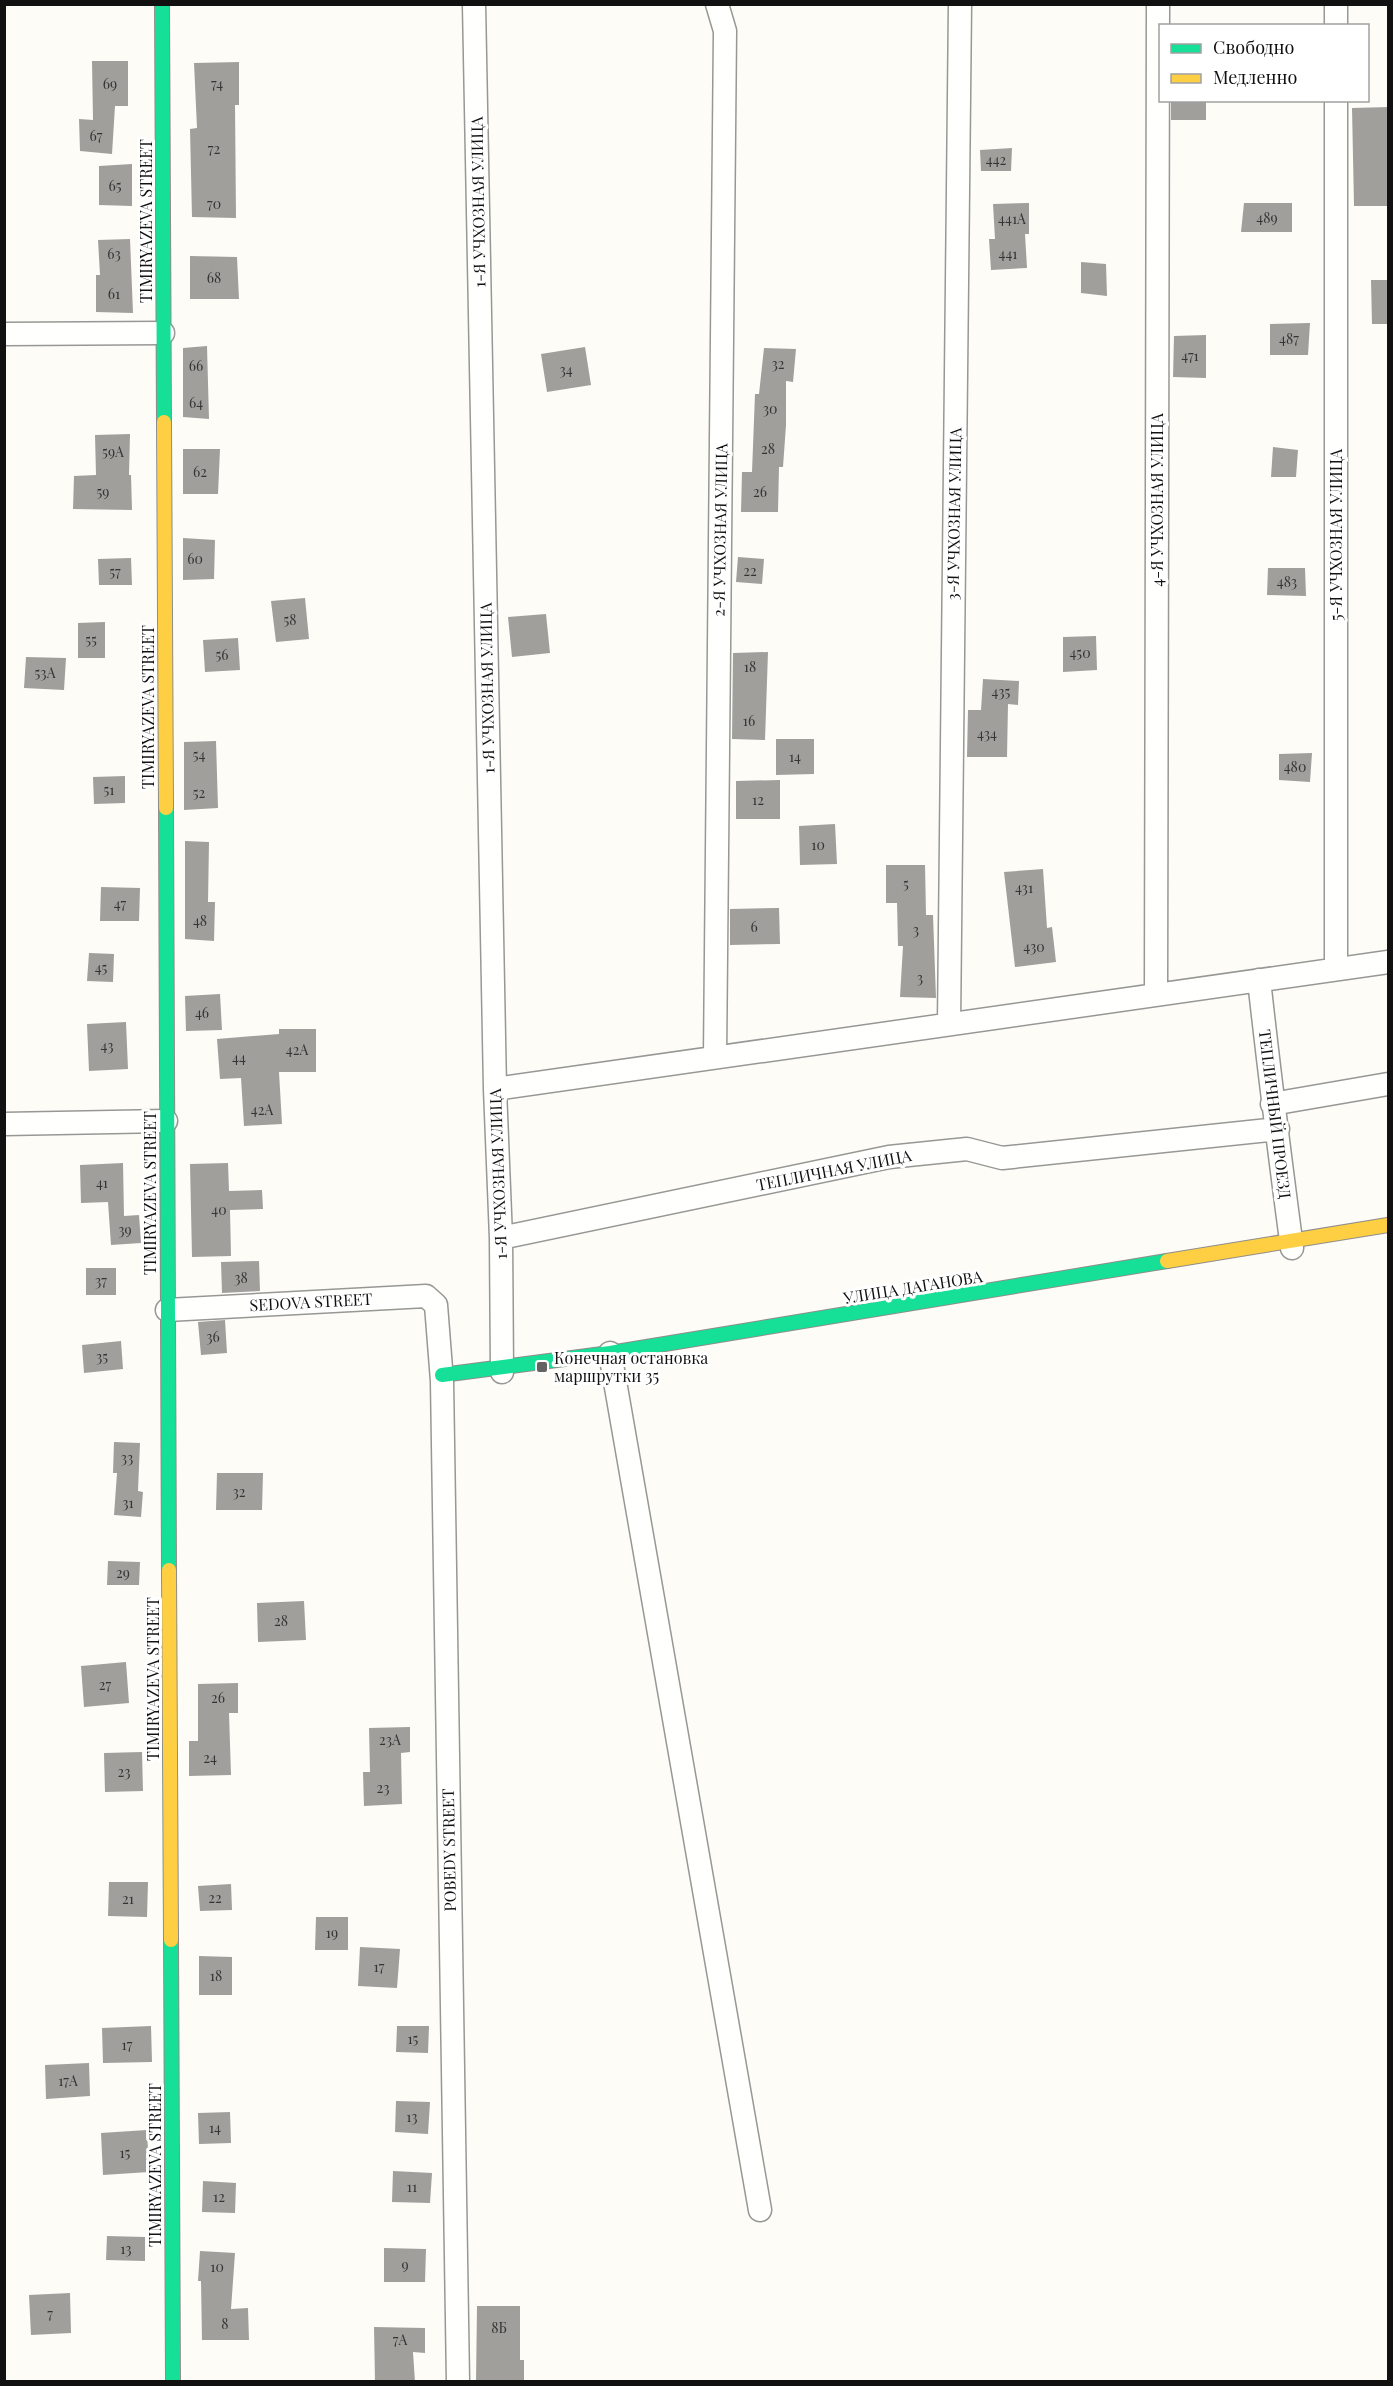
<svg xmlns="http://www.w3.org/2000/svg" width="1393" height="2386" viewBox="0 0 1393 2386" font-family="'Playfair Display',serif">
	<rect width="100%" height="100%" fill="#fdfcf7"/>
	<path fill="#a19f9c" d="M92,61H128V106H115L112,154L80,151L79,119L93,120Z
		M239,62V105H235L236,218L192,217L190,129L197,128L194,63Z
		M1171,100H1206V120H1171Z
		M1389,107V206H1354L1352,108Z
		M1012,148L1011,171H981L980,150Z
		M132,164V206L99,205V166Z
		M1029,203V234H1025L1027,268L991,270L989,239H995L993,204Z
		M1244,203H1292V232H1241Z
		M130,239L133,313L96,312V275H100L98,240Z
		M190,256L237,257L239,299H190Z
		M1081,262L1106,264L1107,296L1081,293Z
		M1371,280H1389V324H1372Z
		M1310,323L1308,355H1270V324Z
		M1206,335V378L1173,377L1174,336Z
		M207,346L209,419L183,417V348Z
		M585,347L591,385L547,392L541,354Z
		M764,348L796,349L793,382L786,381V425L783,467H779L778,512H741L742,472H752L755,394H759Z
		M130,434L129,475H131L132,510L73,509L74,476L96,475L95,435Z
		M1273,447L1298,450L1296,477H1271Z
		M183,449H220L218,494H183Z
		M183,538L215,540L214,579L183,580Z
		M738,557L764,559L762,584L736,582Z
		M131,558L132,585H99L98,559Z
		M1268,568H1305L1306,596L1267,595Z
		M305,598L309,639L276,642L271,601Z
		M546,614L550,653L512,657L508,617Z
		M105,622V658H78V623Z
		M1096,636L1097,670L1063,672V637Z
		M238,638L240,670L205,672L203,640Z
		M768,652L765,740L732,739L733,653Z
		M26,657L66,658L64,690L24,688Z
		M983,679L1019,681L1018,705L1008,704L1007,757H967L968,710H981Z
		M776,739H814V774L776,775Z
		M216,741L218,808L184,810V742Z
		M1312,753L1310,782L1279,780V754Z
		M125,776V803L94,804L93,777Z
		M780,780V819H736V781Z
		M835,824L837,864L800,865L799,826Z
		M185,841L209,842L208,902H215L214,941L185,939Z
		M886,865H925L926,915H933L936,998L900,997L903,946H898L897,903H886Z
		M1043,869L1047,928L1052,927L1056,962L1015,967L1004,872Z
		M101,887L140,888L139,921H100Z
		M779,908L780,944L730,945V909Z
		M89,953L114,954L113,982L87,981Z
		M220,994L222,1030L186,1031L185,996Z
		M126,1022L128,1069L89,1071L87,1024Z
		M279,1029H316V1072H279L282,1124L244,1126L241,1078L220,1079L217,1039L279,1034Z
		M123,1163L124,1216L139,1215L141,1243L111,1245L108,1202L81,1203L80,1165Z
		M228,1163L229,1191L262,1190L263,1209L230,1210L231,1256L192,1257L190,1164Z
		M259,1261L260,1291L222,1293L221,1262Z
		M86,1268H116V1295H86Z
		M225,1320L227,1353L201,1355L198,1322Z
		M121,1341L123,1369L84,1373L82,1345Z
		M114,1442L140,1443L138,1491L143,1492L141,1517L114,1515L117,1473H113Z
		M217,1473H263L262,1510H216Z
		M108,1561L140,1562L139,1585H107Z
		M304,1601L306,1640L258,1642L257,1603Z
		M126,1662L129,1703L84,1707L81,1666Z
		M238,1683V1713H229L231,1775L189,1776V1741H198V1684Z
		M410,1727V1752L401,1753L402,1804L364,1806L363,1772H370L369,1728Z
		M142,1752L143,1791L105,1792L104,1753Z
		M109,1882H148L147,1917L108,1916Z
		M231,1884L232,1910L200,1911L198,1886Z
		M316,1917H348V1950H315Z
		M360,1947L400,1949L397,1988L358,1986Z
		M199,1956L232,1957V1995H199Z
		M151,2026L152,2062L103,2063L102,2028Z
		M397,2026H429L428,2053L396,2052Z
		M89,2063L90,2096L46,2099L45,2065Z
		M396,2101L430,2102L428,2134L395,2132Z
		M230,2112L231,2143L199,2144L198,2113Z
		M147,2130L149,2172L103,2175L101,2133Z
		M393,2171L432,2173L430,2203L392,2202Z
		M203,2181L236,2183L235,2213L202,2212Z
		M107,2236L145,2237V2261L106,2260Z
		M384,2248L426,2249L425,2282H384Z
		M200,2251L235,2253L231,2309L248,2308L249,2340H202L201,2281H198Z
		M70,2293L71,2333L31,2335L29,2295Z
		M477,2306H520V2360H524V2382H476Z
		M374,2327L425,2328V2353L413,2352L415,2382H375Z"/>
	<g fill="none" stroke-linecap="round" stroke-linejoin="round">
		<g stroke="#979795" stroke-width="25">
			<path id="street" d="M474,4L495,1089L501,1238L502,1372
				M1336,4V26
				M1336,100V969
				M4,334L163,333
				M1259,980C1269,1070 1280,1158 1292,1248
				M1156,995L1158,4
				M949,1024L960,4
				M715,1057L725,31L717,4
				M495,1089L1388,962
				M1272,1104L1388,1084
				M4,1124L166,1121
				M501,1238L889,1157L967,1149L1002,1158L1278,1129
				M167,1310L426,1296L436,1305L442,1381L458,2382
				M610,1353L760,2210"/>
		</g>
		<g stroke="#8e8d8b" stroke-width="16">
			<path id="fast" d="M162,4L164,422
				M166,808L169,1570
				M442,1375L610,1353L1167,1261
				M171,1940L173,2382"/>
		</g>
		<g stroke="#8e8d8b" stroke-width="16">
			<path id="slow" d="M164,422L166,808
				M1167,1261L1388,1225
				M169,1570L171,1940"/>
		</g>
		<use href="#street" stroke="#fffffe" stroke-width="22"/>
		<use href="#fast" stroke="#16e098" stroke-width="14"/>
		<use href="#slow" stroke="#ffcf43" stroke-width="14"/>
	</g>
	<rect fill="#646362" stroke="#fff" stroke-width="2" x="536" y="1361" width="12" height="12" rx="3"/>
	<g text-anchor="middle" stroke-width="6" stroke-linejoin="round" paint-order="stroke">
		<g font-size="14" fill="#353434">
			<text x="110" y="89">69</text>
			<text x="217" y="89">74</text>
			<text x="96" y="141">67</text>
			<text x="214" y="154">72</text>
			<text x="996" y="165">442</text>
			<text x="115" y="191">65</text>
			<text x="214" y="209">70</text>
			<text x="1267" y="223">489</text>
			<text x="1012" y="224">441А</text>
			<text x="114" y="259">63</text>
			<text x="1008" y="259">441</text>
			<text x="214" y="283">68</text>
			<text x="114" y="299">61</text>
			<text x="1289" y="344">487</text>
			<text x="1190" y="361">471</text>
			<text x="778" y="369">32</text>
			<text x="196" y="371">66</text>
			<text x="566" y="375">34</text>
			<text x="196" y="408">64</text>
			<text x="770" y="414">30</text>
			<text x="768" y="454">28</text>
			<text x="113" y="457">59А</text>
			<text x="200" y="477">62</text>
			<text x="103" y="497">59</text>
			<text x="760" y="497">26</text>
			<text x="195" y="564">60</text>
			<text x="750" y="576">22</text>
			<text x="115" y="577">57</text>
			<text x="1287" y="587">483</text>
			<text x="290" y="625">58</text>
			<text x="91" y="645">55</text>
			<text x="1080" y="658">450</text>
			<text x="222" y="660">56</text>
			<text x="750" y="672">18</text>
			<text x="45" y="678">53А</text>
			<text x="1001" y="697">435</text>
			<text x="749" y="726">16</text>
			<text x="987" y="739">434</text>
			<text x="199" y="760">54</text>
			<text x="795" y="762">14</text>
			<text x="1295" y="772">480</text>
			<text x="109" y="795">51</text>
			<text x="199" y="798">52</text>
			<text x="758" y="805">12</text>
			<text x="818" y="850">10</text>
			<text x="906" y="889">5</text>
			<text x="1024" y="893">431</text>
			<text x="120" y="909">47</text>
			<text x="200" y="926">48</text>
			<text x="754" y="932">6</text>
			<text x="916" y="935">3</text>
			<text x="1034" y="952">430</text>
			<text x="101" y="973">45</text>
			<text x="920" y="983">3</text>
			<text x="202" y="1018">46</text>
			<text x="107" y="1051">43</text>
			<text x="297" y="1055">42А</text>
			<text x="239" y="1063">44</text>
			<text x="262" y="1115">42А</text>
			<text x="102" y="1188">41</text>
			<text x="219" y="1215">40</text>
			<text x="125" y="1235">39</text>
			<text x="241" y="1283">38</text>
			<text x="101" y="1286">37</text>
			<text x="213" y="1342">36</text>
			<text x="102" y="1362">35</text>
			<text x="127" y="1463">33</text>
			<text x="239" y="1497">32</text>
			<text x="128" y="1508">31</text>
			<text x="123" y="1578">29</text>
			<text x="281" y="1626">28</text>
			<text x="105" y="1690">27</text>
			<text x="218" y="1703">26</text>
			<text x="390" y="1745">23А</text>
			<text x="210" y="1763">24</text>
			<text x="124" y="1777">23</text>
			<text x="383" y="1793">23</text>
			<text x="215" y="1903">22</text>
			<text x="128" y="1904">21</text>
			<text x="332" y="1938">19</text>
			<text x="379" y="1972">17</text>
			<text x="216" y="1981">18</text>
			<text x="413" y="2044">15</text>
			<text x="127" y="2050">17</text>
			<text x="68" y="2086">17А</text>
			<text x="412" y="2122">13</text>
			<text x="215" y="2133">14</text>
			<text x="125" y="2158">15</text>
			<text x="412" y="2192">11</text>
			<text x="219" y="2202">12</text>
			<text x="126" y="2254">13</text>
			<text x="405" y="2270">9</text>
			<text x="217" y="2272">10</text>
			<text x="50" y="2319">7</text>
			<text x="225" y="2329">8</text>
			<text x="499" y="2333">8Б</text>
			<text x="400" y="2345">7А</text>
		</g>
		<g font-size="16" fill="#111" stroke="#fff">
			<text transform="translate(478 202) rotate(-91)" y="6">1-Я УЧХОЗНАЯ УЛИЦА</text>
			<text transform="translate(146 221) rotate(-90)" y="6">TIMIRYAZEVA STREET</text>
			<text transform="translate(1157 500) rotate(-90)" y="6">4-Я УЧХОЗНАЯ УЛИЦА</text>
			<text transform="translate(954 514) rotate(-89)" y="6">3-Я УЧХОЗНАЯ УЛИЦА</text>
			<text transform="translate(720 530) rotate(-89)" y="6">2-Я УЧХОЗНАЯ УЛИЦА</text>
			<text transform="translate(1336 535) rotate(-90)" y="6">5-Я УЧХОЗНАЯ УЛИЦА</text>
			<text transform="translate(487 688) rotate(-91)" y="6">1-Я УЧХОЗНАЯ УЛИЦА</text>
			<text transform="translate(148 707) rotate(-90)" y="6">TIMIRYAZEVA STREET</text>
			<text transform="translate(1275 1114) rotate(83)" y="6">ТЕПЛИЧНЫЙ ПРОЕЗД</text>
			<text transform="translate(834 1170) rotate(-11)" y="6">ТЕПЛИЧНАЯ УЛИЦА</text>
			<text transform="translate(498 1174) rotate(-92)" y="6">1-Я УЧХОЗНАЯ УЛИЦА</text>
			<text transform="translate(150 1193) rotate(-90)" y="6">TIMIRYAZEVA STREET</text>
			<text transform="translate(913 1287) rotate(-9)" y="6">УЛИЦА ДАГАНОВА</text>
			<text transform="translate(311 1302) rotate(-3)" y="6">SEDOVA STREET</text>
			<text transform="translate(153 1679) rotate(-90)" y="6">TIMIRYAZEVA STREET</text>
			<text transform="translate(449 1850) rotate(-91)" y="6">POBEDY STREET</text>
			<text transform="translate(155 2165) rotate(-90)" y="6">TIMIRYAZEVA STREET</text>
		</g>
		<g font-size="16" fill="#111" stroke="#fff" text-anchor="start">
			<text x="554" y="1364">Конечная остановка<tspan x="554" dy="18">маршрутки 35</tspan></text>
		</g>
	</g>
	<rect width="1393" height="2386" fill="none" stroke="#111111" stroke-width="12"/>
	<rect x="1159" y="24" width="210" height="78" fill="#ffffff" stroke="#a0a0a0" stroke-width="1.5"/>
	<rect x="1171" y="44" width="30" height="9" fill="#16e098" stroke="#a0a0a0" stroke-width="1.5"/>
	<text x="1213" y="54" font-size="18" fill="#111111">Свободно</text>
	<rect x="1171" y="74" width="30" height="9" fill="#ffcf43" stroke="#a0a0a0" stroke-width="1.5"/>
	<text x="1213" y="84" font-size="18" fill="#111111">Медленно</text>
</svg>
